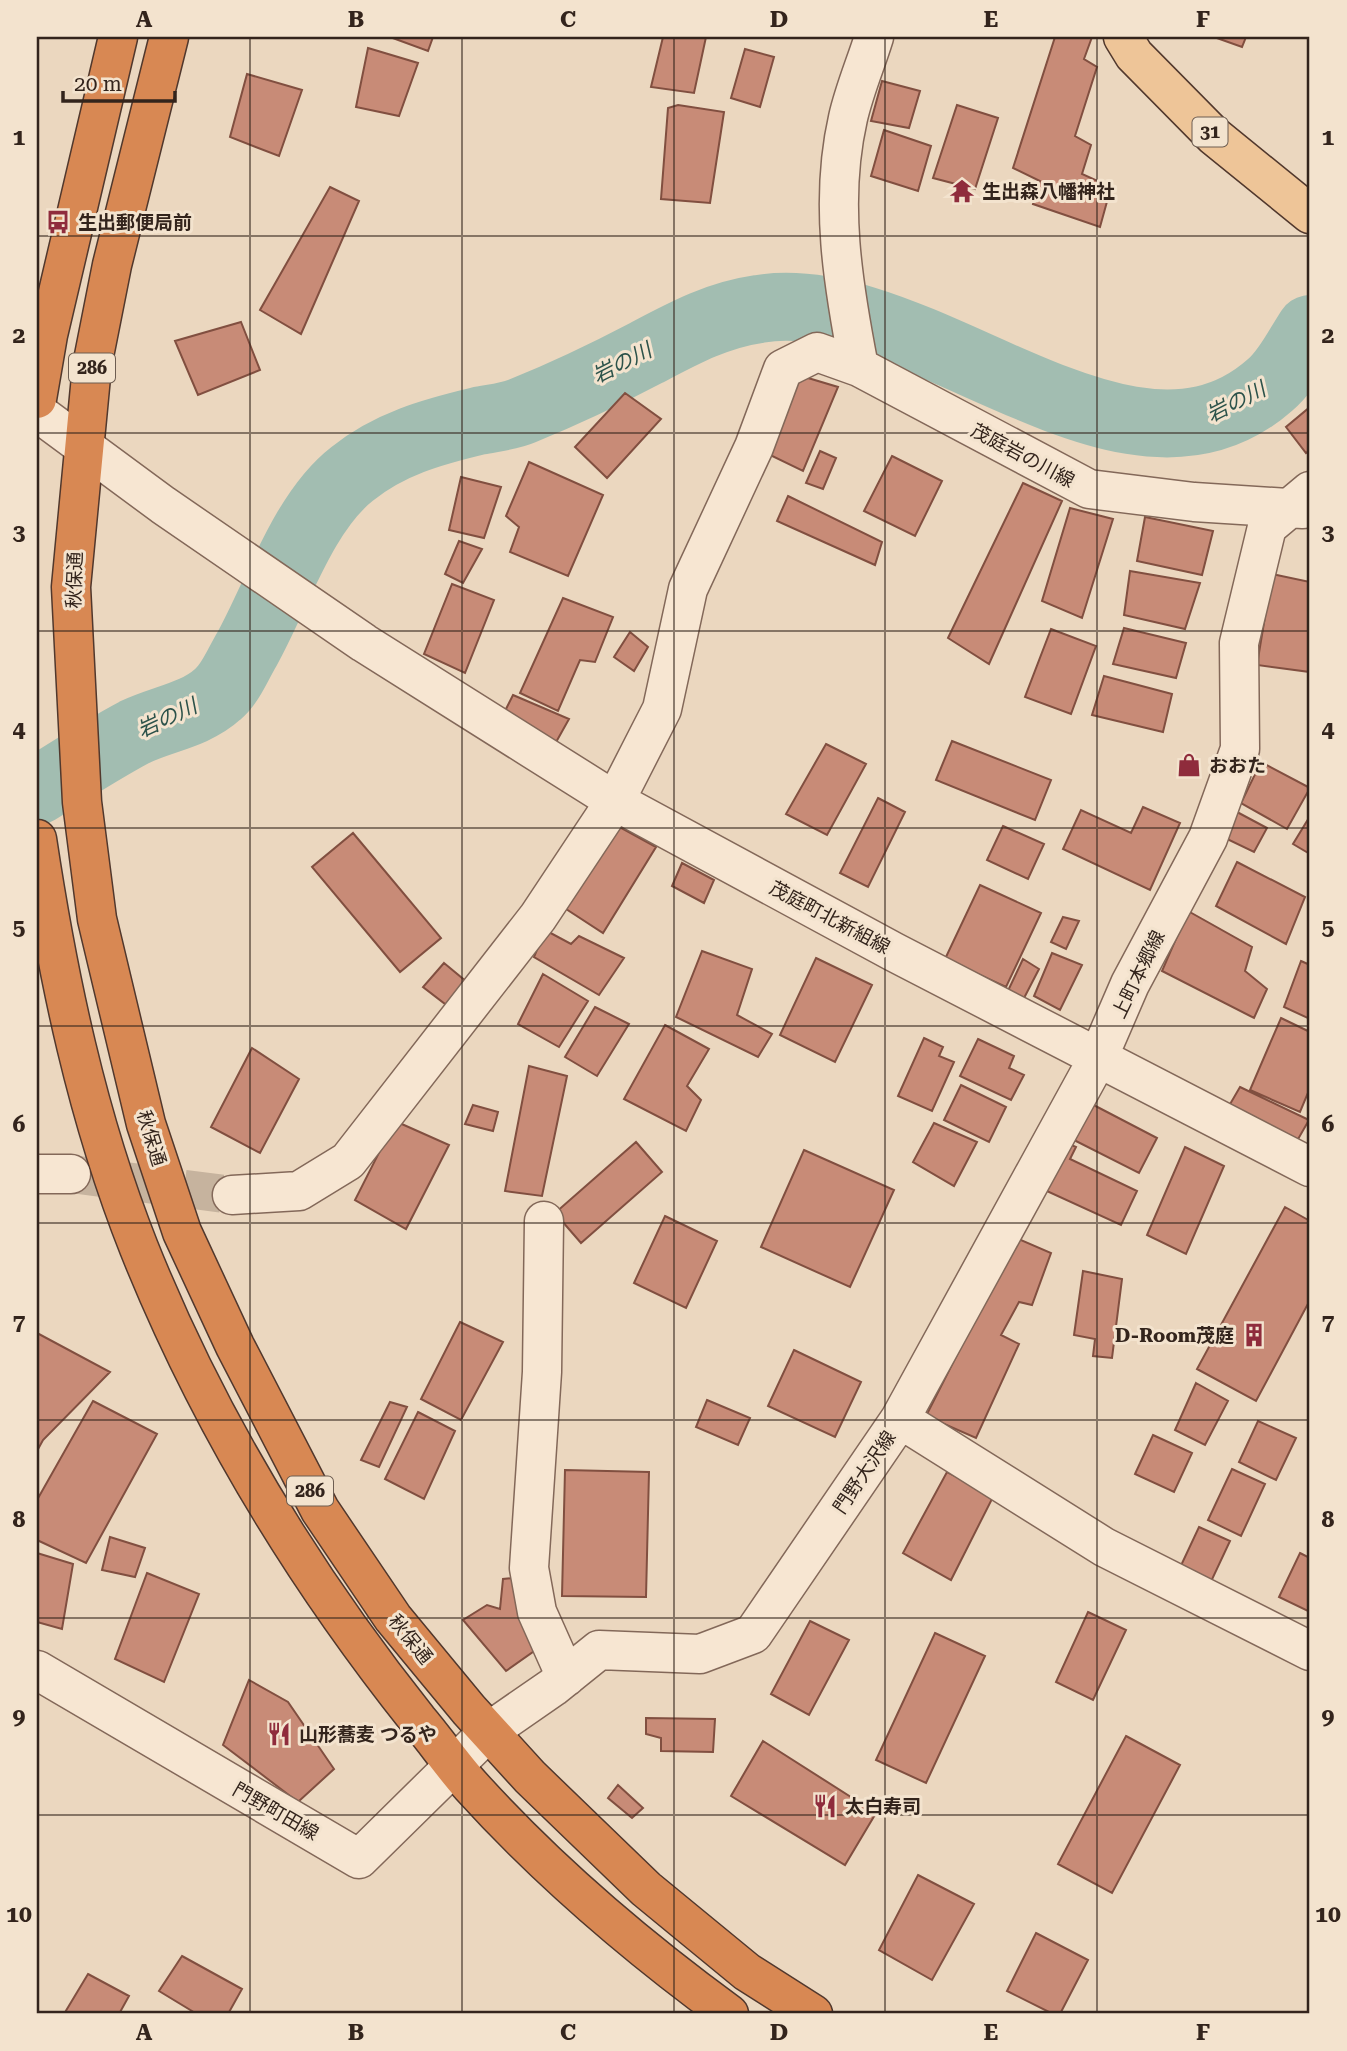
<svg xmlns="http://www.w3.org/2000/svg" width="1347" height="2051" viewBox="0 0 1347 2051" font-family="'Roboto Serif','Noto Sans JP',serif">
	<rect width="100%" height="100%" fill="#ebd7bf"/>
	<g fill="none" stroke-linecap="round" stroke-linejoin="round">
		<path stroke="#a2bdb1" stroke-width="68" d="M37,791C69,771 101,750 135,732C162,719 195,715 218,694C231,683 238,664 247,649C277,595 303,512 352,474C389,444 432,432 478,421C492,418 508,417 522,411C564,394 606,374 646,353C684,333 717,315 759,309C920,282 1126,512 1270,385C1287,371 1298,347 1310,329"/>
	</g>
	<path fill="#c88b77" stroke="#814f40" stroke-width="2" d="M390,37H433L428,51Z
		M663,37H706L694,93L651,87Z
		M1055,37H1092L1084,59L1097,67L1075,136L1091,145L1082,174L1111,187L1100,227L1033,204L1040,181L1013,168Z
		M1214,37H1246L1242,47Z
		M368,48L418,63L399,116L356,107Z
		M745,49L774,57L760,107L731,98Z
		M247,74L302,90L279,156L230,137Z
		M882,81L920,91L909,128L871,121Z
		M678,105L724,112L710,203L661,199L668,108Z
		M957,105L998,118L975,189L933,178Z
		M884,130L931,146L918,191L871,176Z
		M330,187L359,201L301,334L260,310Z
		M241,322L260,370L198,395L175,341Z
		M798,375L838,387L803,471L768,454Z
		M625,393L661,419L607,478L575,447Z
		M1310,407V450L1306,453L1286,427Z
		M820,451L836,458L823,489L806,483Z
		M892,456L942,481L915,536L864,511Z
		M529,462L603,495L568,576L510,552L519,527L506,516Z
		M461,477L501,487L484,538L449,530Z
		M1023,483L1062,501L989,664L948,638Z
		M788,496L882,542L875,565L777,521Z
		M1070,508L1113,519L1082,618L1042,601Z
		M1145,517L1213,531L1202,575L1137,561Z
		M459,541L482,549L463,583L445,574Z
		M1130,571L1200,583L1185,629L1124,615Z
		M1272,574L1310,582V672L1257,665Z
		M452,584L494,600L465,673L424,654Z
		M563,598L613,617L595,662L580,660L558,711L520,693Z
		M1124,628L1186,643L1176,678L1113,664Z
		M1051,629L1096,646L1071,714L1025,697Z
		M630,632L648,647L634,671L614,657Z
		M1104,676L1172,694L1163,732L1092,715Z
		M513,695L569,719L555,744L505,711Z
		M952,741L1051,780L1035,820L936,780Z
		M826,744L866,764L827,835L786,814Z
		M1261,762L1310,788L1287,829L1241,803Z
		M878,798L905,812L868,887L840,873Z
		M1143,807L1180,823L1150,890L1063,849L1081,810L1131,833Z
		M1237,812L1267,828L1254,852L1225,838Z
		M1310,816V854L1293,844Z
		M616,825L656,847L603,933L563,907Z
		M1003,826L1044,844L1028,879L987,860Z
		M353,833L441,938L400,972L312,867Z
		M1237,862L1305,897L1286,944L1216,906Z
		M682,863L714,880L704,903L672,886Z
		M980,885L1041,913L1006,987L945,959Z
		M1188,911L1252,947L1245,971L1267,989L1254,1018L1162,971Z
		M1063,917L1079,921L1066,949L1051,942Z
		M545,930L571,944L579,936L624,958L599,995L534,957Z
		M702,951L752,969L737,1015L772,1034L758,1057L676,1017Z
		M1052,953L1082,965L1060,1010L1034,996Z
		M816,958L872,985L835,1062L780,1035Z
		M1023,959L1039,969L1022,1002L1006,995Z
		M1301,961L1310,965V1019L1284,1007Z
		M444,963L468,983L449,1007L423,987Z
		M543,974L588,1001L559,1047L518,1024Z
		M595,1007L629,1024L597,1076L565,1057Z
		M1281,1018L1310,1032V1088L1300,1112L1250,1090Z
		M665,1025L709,1049L687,1086L701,1100L686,1131L624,1099Z
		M924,1038L943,1047L939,1056L954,1062L932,1111L898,1096Z
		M978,1039L1014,1056L1009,1068L1024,1075L1011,1100L960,1076Z
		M252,1048L299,1079L260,1153L211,1127Z
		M529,1066L567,1076L542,1196L505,1191Z
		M961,1085L1006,1107L989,1142L944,1120Z
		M1240,1087L1309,1120L1293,1148L1226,1111Z
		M1084,1100L1157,1138L1139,1173L1066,1136Z
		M473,1105L498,1112L493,1131L465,1124Z
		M395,1121L449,1145L406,1229L355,1200Z
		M934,1123L977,1142L954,1186L913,1162Z
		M1060,1140L1076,1147L1070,1159L1137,1191L1121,1225L1038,1187Z
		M636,1142L662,1172L581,1243L555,1213Z
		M1185,1147L1224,1166L1186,1254L1147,1235Z
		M804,1150L894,1190L850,1287L761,1247Z
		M1285,1207L1310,1221V1300L1256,1401L1197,1369Z
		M665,1216L717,1241L686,1308L634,1283Z
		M1016,1238L1051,1253L1032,1305L1019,1302L1001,1335L1019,1344L976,1438L926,1416Z
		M1083,1271L1122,1279L1112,1358L1093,1356L1095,1339L1074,1335Z
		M460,1322L503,1342L461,1420L421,1399Z
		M37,1333L110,1372L43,1440L37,1451Z
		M794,1350L861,1382L835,1437L768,1406Z
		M1196,1383L1228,1401L1205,1445L1175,1430Z
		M707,1400L750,1418L738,1445L696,1427Z
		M93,1401L157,1434L86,1563L37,1540V1500Z
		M390,1402L407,1407L379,1467L361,1460Z
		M418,1412L455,1431L424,1499L385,1479Z
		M1258,1421L1296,1438L1276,1480L1239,1462Z
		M1153,1435L1192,1453L1174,1492L1135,1474Z
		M1232,1469L1265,1484L1241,1536L1208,1520Z
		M565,1470L649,1472L646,1597L562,1596Z
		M947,1472L994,1495L951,1580L903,1553Z
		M1199,1527L1230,1541L1208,1588L1177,1574Z
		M110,1537L145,1548L135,1577L102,1570Z
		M37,1553L73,1564L62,1629L37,1622Z
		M1300,1553L1310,1558V1612L1279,1597Z
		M147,1573L199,1594L164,1682L115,1659Z
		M514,1578L537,1649L506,1671L463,1620L487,1605L500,1609L503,1579Z
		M1088,1612L1126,1630L1093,1700L1056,1682Z
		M810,1621L849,1640L809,1715L771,1694Z
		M935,1633L985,1656L926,1783L876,1760Z
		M249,1680L288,1702L334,1769L298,1802L223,1745Z
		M646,1718L715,1719L713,1752L661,1751V1738L646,1734Z
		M1126,1736L1180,1765L1112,1893L1058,1864Z
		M763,1741L876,1813L845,1865L731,1796Z
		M618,1785L643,1808L632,1818L608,1798Z
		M918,1875L974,1904L932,1980L879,1950Z
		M1036,1933L1088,1960L1060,2014H1053L1007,1991Z
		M182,1956L242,1989L228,2014H197L159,1991Z
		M88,1974L129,1996L119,2014H64Z"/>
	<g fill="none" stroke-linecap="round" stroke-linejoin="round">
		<path stroke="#c6b39e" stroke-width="38" stroke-dasharray="38 19" stroke-linecap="butt" d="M71,1174L232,1195"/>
		<g stroke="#836859" stroke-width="41">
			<path id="street" d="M874,37C866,63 854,91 848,118C829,201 843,285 859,367L1089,489L1194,502L1303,509
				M37,412L163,505L364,643L615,801L894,952L1310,1167
				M37,1174H71
				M232,1195L299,1191L348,1161L538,917L615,801L662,709L688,589L754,447L783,369L817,352L859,367
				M544,1221L542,1372L529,1568L537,1612L566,1677
				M900,1419L1098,1058L1130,984L1208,838L1240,749L1239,643L1267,527L1310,491
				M37,1670L359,1859L488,1732L553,1687L599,1650L700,1654L753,1634L900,1419L1104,1547L1310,1651"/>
		</g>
		<g stroke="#51382d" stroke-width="41">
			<path id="primary" d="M1123,37L1134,55L1214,136L1310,214"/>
		</g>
		<g stroke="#51382d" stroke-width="41">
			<path id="highway" d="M169,37L112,265L92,366L71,587L82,802L97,919L146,1124L182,1232L235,1346L320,1510L393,1618L469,1710L530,1777L646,1889L747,1972L813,2014
				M37,399L48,335L118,37
				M37,839C58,978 87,1117 139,1248C207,1418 304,1577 418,1720C436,1741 452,1765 471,1786C548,1871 636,1946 729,2014"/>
		</g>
		<use href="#street" stroke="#f7e6d2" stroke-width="38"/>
		<use href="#primary" stroke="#eec598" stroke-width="38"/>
		<use href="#highway" stroke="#d88853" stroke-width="38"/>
	</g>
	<path fill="none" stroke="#33241c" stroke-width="2" stroke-opacity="0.55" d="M250,37V2014M462,37V2014M674,37V2014M885,37V2014M1097,37V2014M37,236H1310M37,433H1310M37,631H1310M37,828H1310M37,1026H1310M37,1223H1310M37,1420H1310M37,1618H1310M37,1815H1310"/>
	<defs>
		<g id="temple-bare" transform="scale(1.89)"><path d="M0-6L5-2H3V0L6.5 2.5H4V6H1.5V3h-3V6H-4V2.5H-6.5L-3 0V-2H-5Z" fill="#8f2c3c" stroke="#f3e3ce" stroke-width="2.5" paint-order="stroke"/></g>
		<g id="bus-bare" transform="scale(1.89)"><path d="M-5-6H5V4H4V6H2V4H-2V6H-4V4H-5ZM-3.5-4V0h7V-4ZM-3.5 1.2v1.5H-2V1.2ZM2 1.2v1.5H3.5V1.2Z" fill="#8f2c3c" stroke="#f3e3ce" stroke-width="2.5" paint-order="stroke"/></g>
		<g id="shop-bare" transform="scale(1.89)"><path d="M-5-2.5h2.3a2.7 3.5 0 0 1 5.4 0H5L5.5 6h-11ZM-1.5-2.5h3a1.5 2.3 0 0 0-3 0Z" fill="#8f2c3c" stroke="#f3e3ce" stroke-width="2.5" paint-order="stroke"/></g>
		<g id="building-bare" transform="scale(1.89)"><path d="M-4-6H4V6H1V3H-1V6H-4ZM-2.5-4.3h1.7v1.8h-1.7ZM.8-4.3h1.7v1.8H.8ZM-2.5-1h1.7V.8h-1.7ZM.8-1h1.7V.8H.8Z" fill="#8f2c3c" stroke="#f3e3ce" stroke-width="2.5" paint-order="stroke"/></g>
		<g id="restaurant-bare" transform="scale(1.89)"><path d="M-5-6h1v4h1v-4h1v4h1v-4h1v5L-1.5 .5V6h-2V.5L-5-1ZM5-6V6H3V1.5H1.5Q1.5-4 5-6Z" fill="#8f2c3c" stroke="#f3e3ce" stroke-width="2.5" paint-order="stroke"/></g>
	</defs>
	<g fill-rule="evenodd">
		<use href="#temple-bare" x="962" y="191"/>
		<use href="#bus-bare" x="58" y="222"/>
		<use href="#shop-bare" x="1189" y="765"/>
		<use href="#building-bare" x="1254" y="1335"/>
		<use href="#restaurant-bare" x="279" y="1734"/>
		<use href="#restaurant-bare" x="825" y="1806"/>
	</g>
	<g text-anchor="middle" stroke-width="6" stroke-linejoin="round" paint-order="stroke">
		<g fill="#f3e3ce" stroke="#6d5d51" stroke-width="2">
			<rect x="1192.5" y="117.5" width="35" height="29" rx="5"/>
			<rect x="69" y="353.5" width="46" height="29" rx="5"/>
			<rect x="287" y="1476.5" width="46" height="29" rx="5"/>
		</g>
		<g font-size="18" font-weight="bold" fill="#33241c">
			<text x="1210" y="138">31</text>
			<text x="92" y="374">286</text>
			<text x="310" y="1497">286</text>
		</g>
		<g font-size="19" font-weight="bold" fill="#33241c" stroke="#f3e3ce" text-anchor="start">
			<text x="982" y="198">生出森八幡神社</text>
			<text x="78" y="229">生出郵便局前</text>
			<text x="1209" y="772">おおた</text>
			<text x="1234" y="1342" text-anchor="end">D-Room茂庭</text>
			<text x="299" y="1741">山形蕎麦 つるや</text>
			<text x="845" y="1813">太白寿司</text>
		</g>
		<g font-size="19" fill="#33241c" stroke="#f3e3ce">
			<text transform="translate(1023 455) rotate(28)" y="7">茂庭岩の川線</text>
			<text transform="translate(74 580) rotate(-88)" y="7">秋保通</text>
			<text transform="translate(830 917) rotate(28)" y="7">茂庭町北新組線</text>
			<text transform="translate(1138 974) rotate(-64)" y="7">上町本郷線</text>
			<text transform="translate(152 1138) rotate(73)" y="7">秋保通</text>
			<text transform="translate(864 1472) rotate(-56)" y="7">門野大沢線</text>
			<text transform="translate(411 1639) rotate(51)" y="7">秋保通</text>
			<text transform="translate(276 1811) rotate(30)" y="7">門野町田線</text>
		</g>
		<g font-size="21" font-style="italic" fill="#2c524a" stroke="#f3e3ce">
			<text transform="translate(622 363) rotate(-27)" y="7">岩の川</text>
			<text transform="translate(1236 402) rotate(-27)" y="7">岩の川</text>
			<text transform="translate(167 718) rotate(-25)" y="7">岩の川</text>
		</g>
	</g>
	<rect width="1347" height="2051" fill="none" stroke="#f3e3ce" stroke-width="77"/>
	<path d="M63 91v10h112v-10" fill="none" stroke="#33241c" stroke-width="3.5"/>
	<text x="74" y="91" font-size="21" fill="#33241c" stroke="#f3e3ce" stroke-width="5" paint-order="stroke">20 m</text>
	<rect x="38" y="38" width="1270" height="1974" fill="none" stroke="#33241c" stroke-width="2.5"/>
	<g font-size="23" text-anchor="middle" font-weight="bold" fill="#33241c">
		<text x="144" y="27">A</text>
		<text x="356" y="27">B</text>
		<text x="568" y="27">C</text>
		<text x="779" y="27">D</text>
		<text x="991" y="27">E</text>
		<text x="1203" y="27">F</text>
		<text x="19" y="145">1</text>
		<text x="1328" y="145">1</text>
		<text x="19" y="343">2</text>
		<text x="1328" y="343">2</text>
		<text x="19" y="540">3</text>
		<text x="1328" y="540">3</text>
		<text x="19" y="737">4</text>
		<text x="1328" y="737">4</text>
		<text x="19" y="935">5</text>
		<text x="1328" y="935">5</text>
		<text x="19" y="1132">6</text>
		<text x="1328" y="1132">6</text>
		<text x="19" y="1330">7</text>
		<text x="1328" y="1330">7</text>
		<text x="19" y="1527">8</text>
		<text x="1328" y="1527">8</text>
		<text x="19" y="1724">9</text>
		<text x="1328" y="1724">9</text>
		<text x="19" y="1922">10</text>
		<text x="1328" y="1922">10</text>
		<text x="144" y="2040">A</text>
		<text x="356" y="2040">B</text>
		<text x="568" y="2040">C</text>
		<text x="779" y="2040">D</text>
		<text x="991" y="2040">E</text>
		<text x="1203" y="2040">F</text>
	</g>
</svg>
